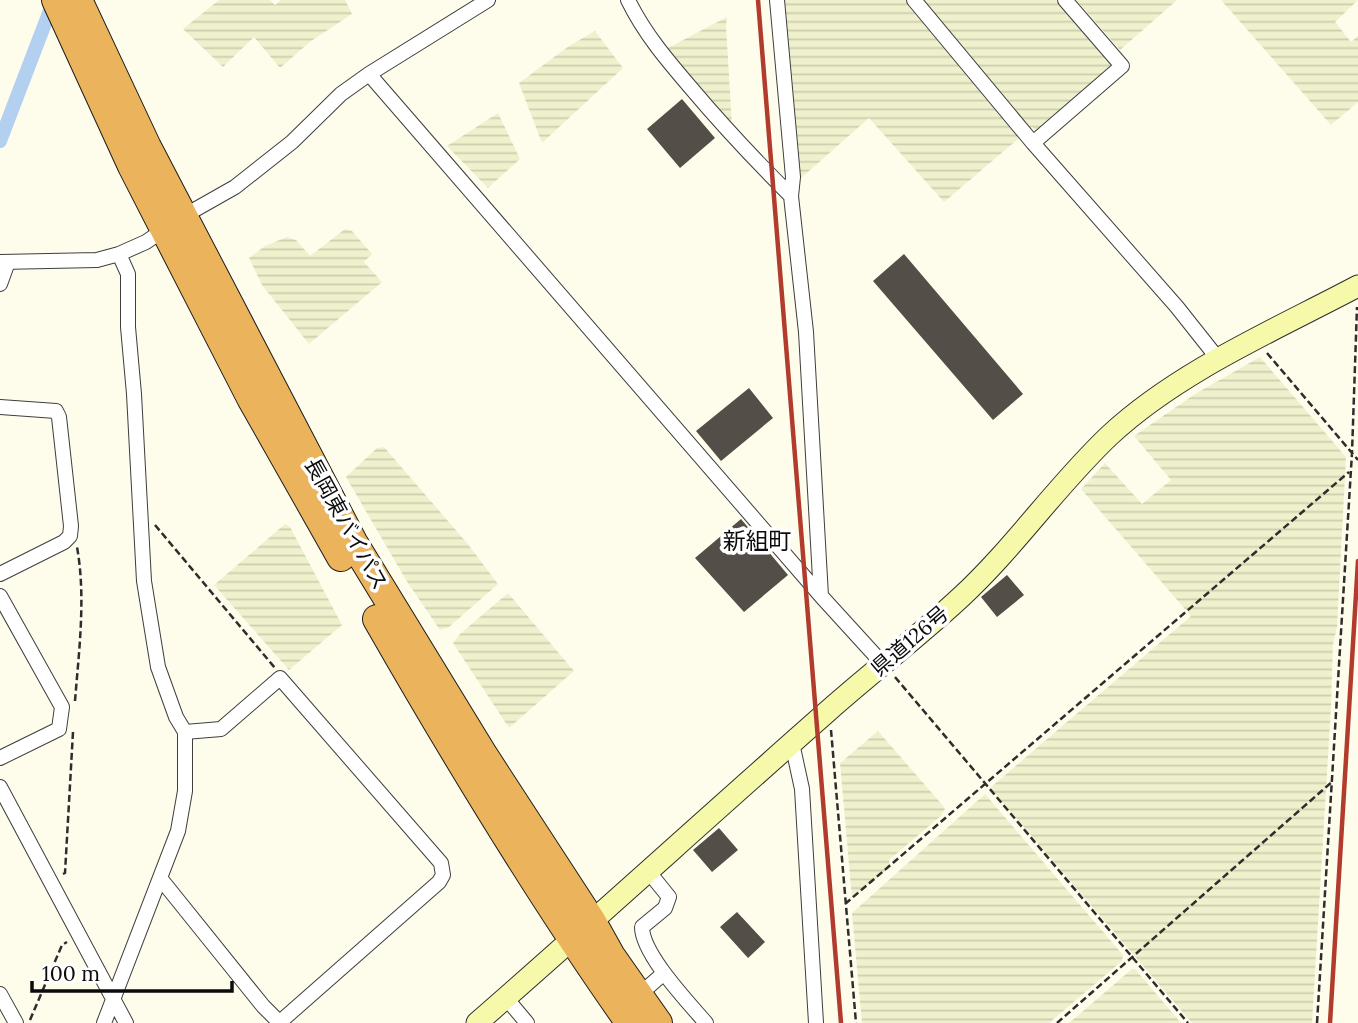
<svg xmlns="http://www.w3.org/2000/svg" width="1358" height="1023" viewBox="0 0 1358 1023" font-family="Lora,'Noto Sans JP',serif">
	<defs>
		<pattern id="farmland-rules" width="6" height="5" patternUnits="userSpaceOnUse" patternTransform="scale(1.75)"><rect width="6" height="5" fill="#eff1cd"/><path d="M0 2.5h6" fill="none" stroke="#cccdaf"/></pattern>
	</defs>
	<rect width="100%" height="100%" fill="#fefdeb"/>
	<path fill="url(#farmland-rules)" d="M219,0H270L275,5L281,0H345L352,14L311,41L280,68L254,37L223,67L183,29Z
		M784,0H1056L1111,61L1110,68L1036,131L1032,127L944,202L869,118L800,179Z
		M1076,0H1177L1120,50Z
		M1221,0H1358L1335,22L1351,42L1358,36V102L1331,125Z
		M727,17L726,26L732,125L666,49Z
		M595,31L623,68L542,143L519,83L569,46Z
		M498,113L520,159L488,188L447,146Z
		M345,229L352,231L372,254L364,262L382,282L309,344L262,285L249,258L265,246L287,237L296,240L310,256Z
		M1260,357L1346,457L1337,627L1333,644L1331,707L1312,1023H1192L993,791L991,787L1191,616L1081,489L1105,463L1142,504L1171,480L1134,436L1195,394Z
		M384,447L467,543L498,584L449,627L440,630L406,580L346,477L377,448Z
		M285,524L290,527L342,625L289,670L214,585Z
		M508,593L574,671L509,728L453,643L460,634Z
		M878,731L945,808L942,815L889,860L890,867L852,898L840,763Z
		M985,794L1123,955L1122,961L1049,1023H862L852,913Z
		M1132,969H1135L1181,1023H1069Z"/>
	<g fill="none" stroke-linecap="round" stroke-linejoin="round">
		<path stroke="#b3d0f1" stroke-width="14" d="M0,141L54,0"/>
	</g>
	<path fill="#534e48" d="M682,99L715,138L680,168L647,129Z
		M904,254L1023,394L993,420L873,281Z
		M749,388L773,418L721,461L696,431Z
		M741,519L788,575L744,612L695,558Z
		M1007,575L1024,595L997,617L981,597Z
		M719,828L738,850L712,872L693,850Z
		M737,912L765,942L748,958L720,927Z"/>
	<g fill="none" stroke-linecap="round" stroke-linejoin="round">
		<g stroke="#3e3e3e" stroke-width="16">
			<path id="street" d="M628,0C644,33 667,60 691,88C723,126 756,161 791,196
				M777,0L793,177L791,196L806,332L821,596
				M914,0L1033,143L1177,307L1219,360
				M369,74L821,596L883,664
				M1033,143L1122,66L1065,0
				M0,262L97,260L119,254L146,242L182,217L235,187L292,142L341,94L369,74L488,0
				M0,284L8,262
				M0,407L56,411L59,417L71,526L70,536L64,542L0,574
				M0,596L62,707L59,729L0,758
				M185,732L221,729L280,678L441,863L443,875L439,882L280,1022
				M792,743L802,789L816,1023
				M0,787L126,1023
				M648,871L669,897L665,908L642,927C642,954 688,1002 706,1023
				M160,878L263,1006L280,1023
				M0,994L16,1023
				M639,995L664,973
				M506,998L527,1023
				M104,1023L178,831L185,791V732L176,717L158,667L144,581L134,394L128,327V274L119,254"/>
		</g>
		<g stroke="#2d2d2d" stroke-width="23">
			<path id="secondary" d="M477,1023C595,920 711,814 828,711C872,672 918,637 961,597C1015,547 1056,486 1110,435C1179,371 1275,330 1358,286"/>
		</g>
		<g stroke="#1c1c1c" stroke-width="30">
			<path id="highway" d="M56,0L132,166L251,398L341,557
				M78,0L147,147L353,542L484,756L592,922L611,956L658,1023
				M377,619C456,757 538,893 630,1023"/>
		</g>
		<path stroke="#2d2d2d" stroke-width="2.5" stroke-dasharray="7 3.5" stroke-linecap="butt" d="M1267,353L1358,460
			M155,525L275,668
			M895,677L1188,1023
			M75,701C79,650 86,597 77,547
			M831,730L856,1023
			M63,874L65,873L73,732
			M845,904L1349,472
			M30,1020L62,945L67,942
			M1057,1023L1333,781
			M1317,1023L1352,453L1357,307"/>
		<use href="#street" stroke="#fff" stroke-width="14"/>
		<use href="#secondary" stroke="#f6f9aa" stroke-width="21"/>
		<use href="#highway" stroke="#eab35c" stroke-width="28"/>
		<path stroke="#b13c2d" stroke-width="4.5" d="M758,0L841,1023
			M1330,1023L1358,561"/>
	</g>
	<g text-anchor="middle" stroke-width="7" stroke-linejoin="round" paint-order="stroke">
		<g font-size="21" fill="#0b0b0b" stroke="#fff">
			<text transform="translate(346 524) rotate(61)" y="7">長岡東バイパス</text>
			<text transform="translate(910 641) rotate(-41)" y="7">県道126号</text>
		</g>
		<g font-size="23" fill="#0b0b0b" stroke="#fff">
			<text x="757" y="549">新組町</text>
		</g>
	</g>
	<path d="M32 981v10h200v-10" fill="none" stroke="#0b0b0b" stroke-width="3.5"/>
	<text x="42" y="981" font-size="21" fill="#0b0b0b" stroke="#ffffff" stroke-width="5" paint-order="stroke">100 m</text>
</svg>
